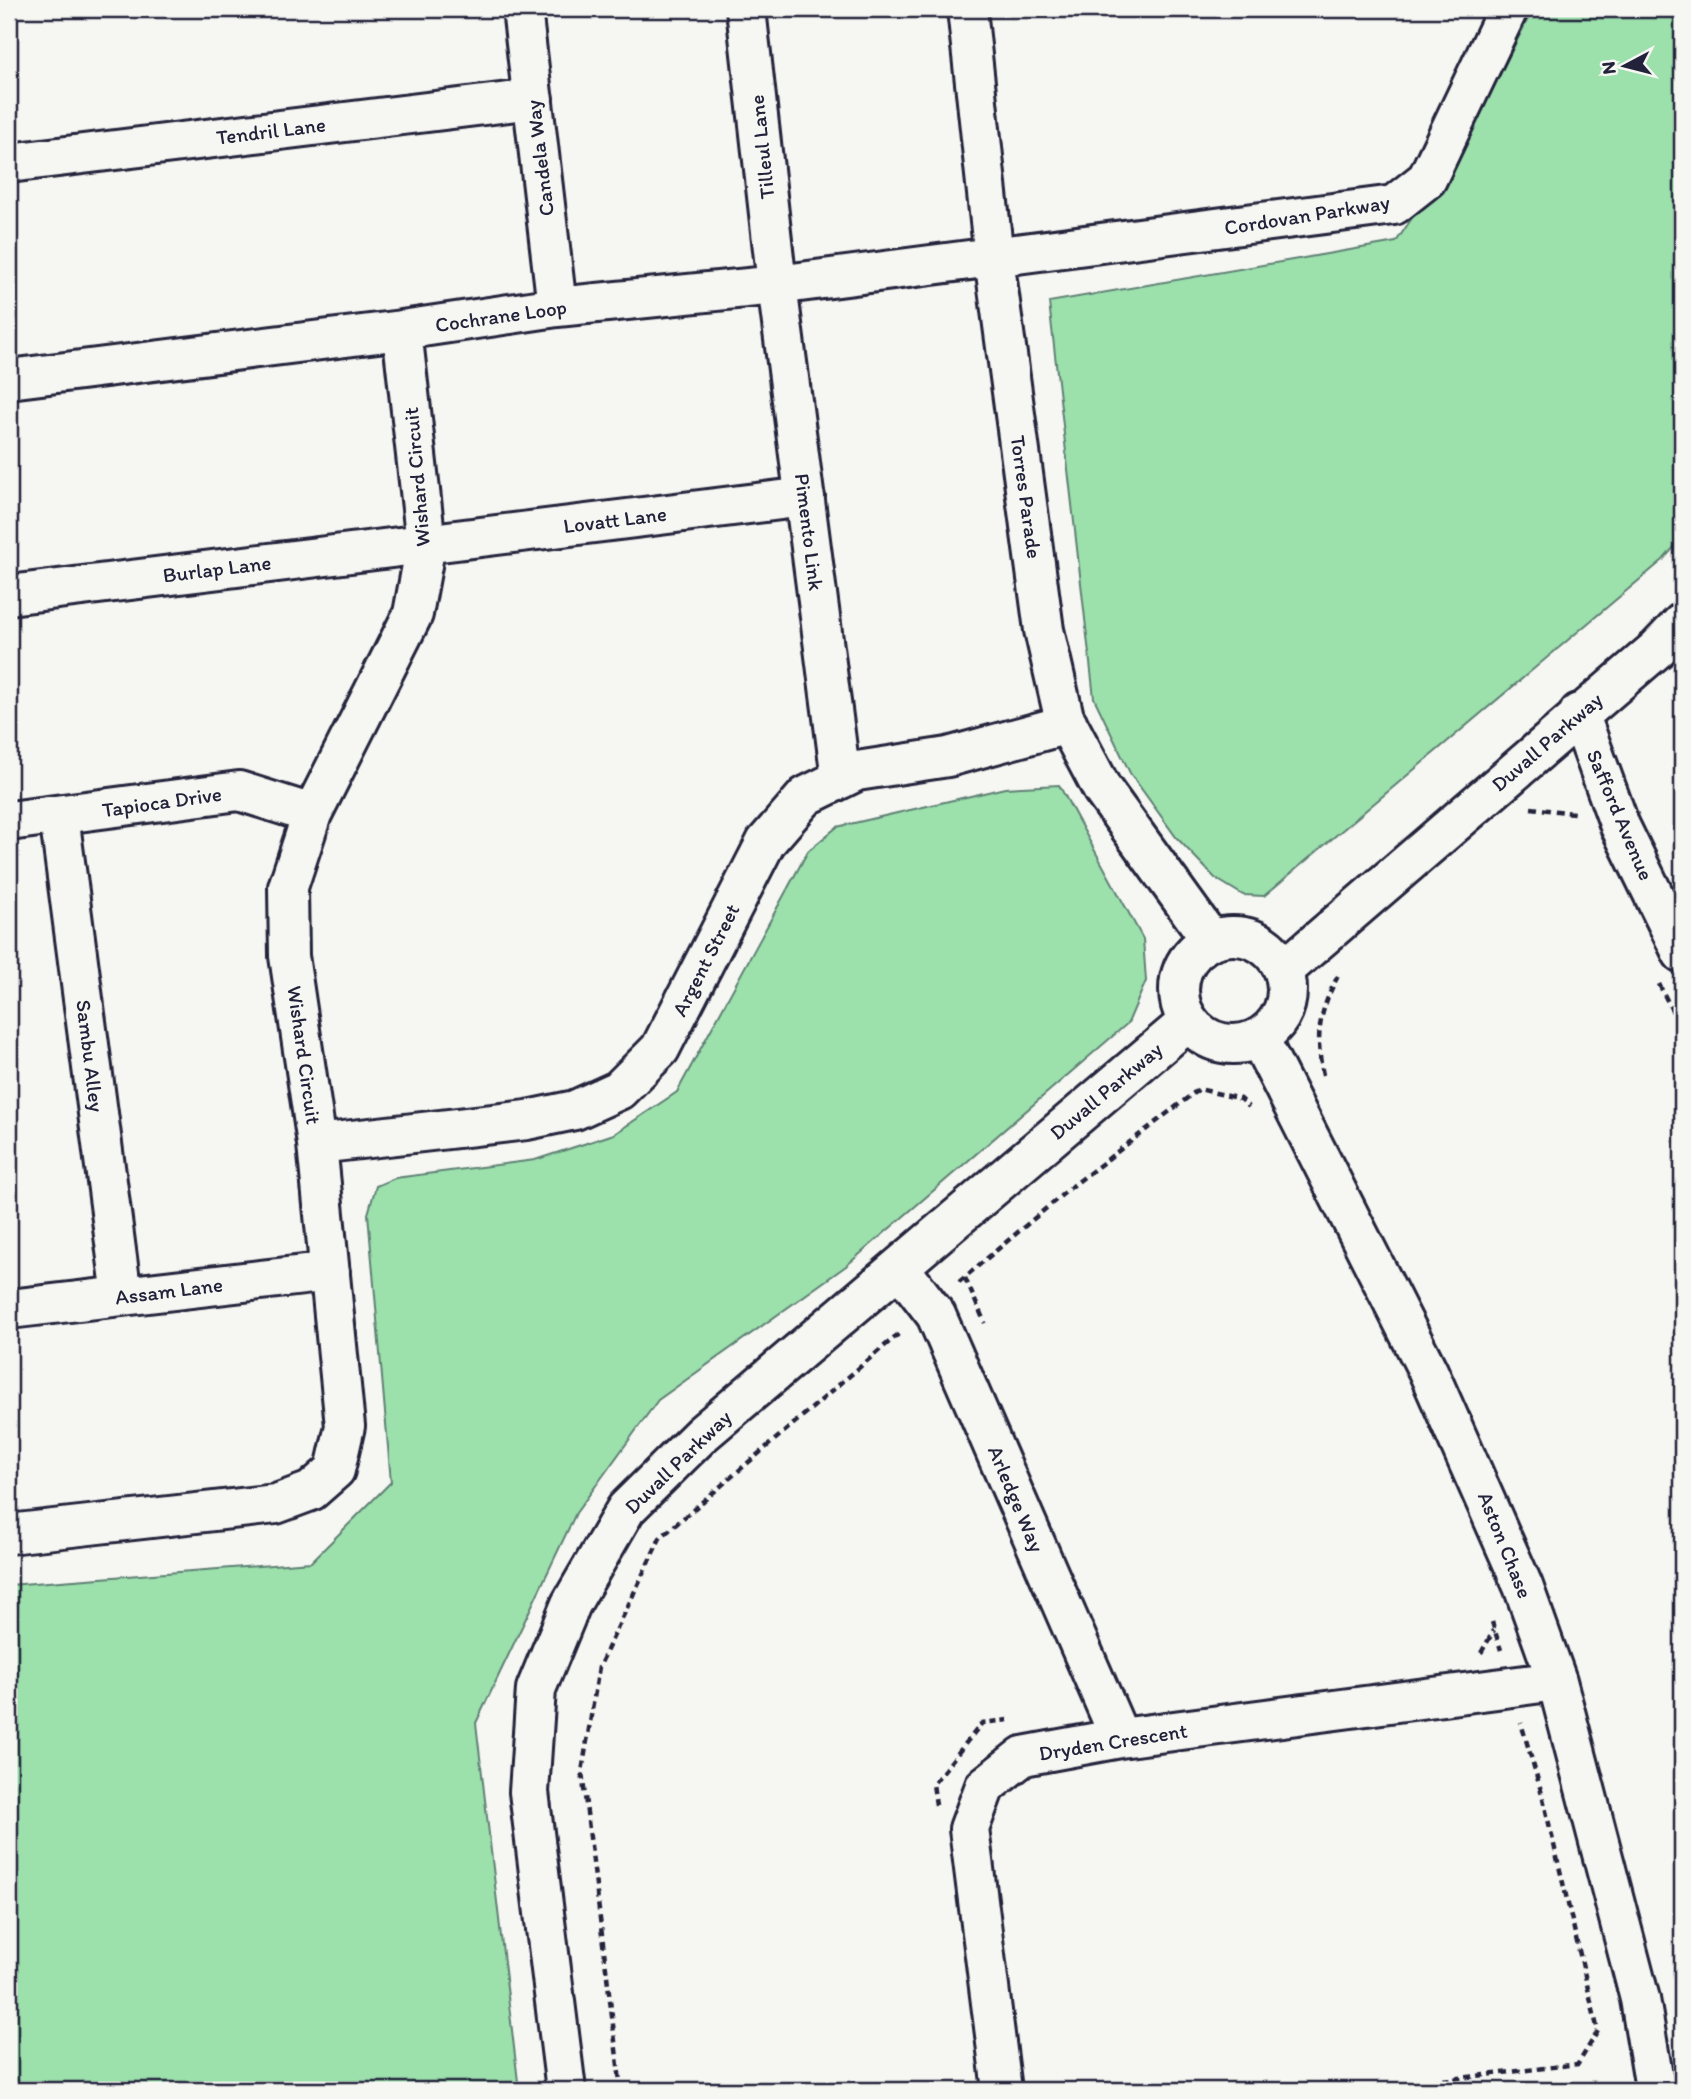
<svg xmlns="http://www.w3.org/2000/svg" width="1691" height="2099" viewBox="0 0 1691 2099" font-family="Itim,sans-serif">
	<rect width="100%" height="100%" fill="#f6f6f2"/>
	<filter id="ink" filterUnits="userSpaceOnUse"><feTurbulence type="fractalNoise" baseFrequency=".0143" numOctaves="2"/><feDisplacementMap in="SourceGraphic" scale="14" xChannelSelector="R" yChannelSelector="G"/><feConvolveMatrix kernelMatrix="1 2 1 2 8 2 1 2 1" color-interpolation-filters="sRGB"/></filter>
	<g filter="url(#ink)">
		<path fill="#9ce0ac" stroke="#5f8174" stroke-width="2" d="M1533,9H1682V538L1663,560L1264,896L1243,895L1215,878L1176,837L1130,773L1094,698L1049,302L1396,242L1475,123Z
			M1059,785L1143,939L1146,981L1128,1023L846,1266L658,1400L576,1513L476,1723L519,2090H9V1585L311,1562L391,1482L368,1214L376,1186L395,1178L535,1160L614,1134L677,1092L808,851L837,827L1005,788Z"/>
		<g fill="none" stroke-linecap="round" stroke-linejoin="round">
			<g stroke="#22223b" stroke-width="44">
				<path id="minor" d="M522,9L557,307
					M746,9L777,285L841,779
					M967,9L994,258L1044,630L1064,717L1102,789L1211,940
					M9,163L533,99
					M9,379L402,330L557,307L777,285L1394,205L1427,179L1508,9
					M9,595L805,497
					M1579,713L1620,826L1682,953
					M59,816L122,1296
					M9,821L239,791L312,814
					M1179 990a54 54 0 1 1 108 0a54 54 0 1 1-108 0Z
					M1284,970L1657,649L1682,623
					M1259,1038L1428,1371L1523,1586L1557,1681L1640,1999L1655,2088
					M317,1144L527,1120L575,1110L619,1090L660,1049L766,842L806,796L857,771L948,757L1068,724
					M899,1267L936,1315L1120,1738
					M9,1309L330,1272
					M9,1534L276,1504L311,1491L335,1470L345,1426L317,1144L289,956L288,887L312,814L413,614L426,544L402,330
					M566,2090L529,1792L536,1689L571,1604L626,1509L702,1434L1189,1021
					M1002,2090L969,1829L985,1786L1023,1756L1120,1738L1557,1681"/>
			</g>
			<path stroke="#22223b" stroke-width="4.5" stroke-dasharray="7 5" stroke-linecap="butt" d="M1531,808L1574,813
				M1659,984L1682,1031
				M1323,1075C1315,1035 1319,1012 1338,976
				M965,1278L985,1323
				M959,1282L1070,1188L1199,1089L1241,1099L1249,1107
				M1492,1622L1501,1650
				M1481,1653L1494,1630
				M936,1805L933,1784L982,1723L1008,1720
				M621,2090L582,1772L599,1667L660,1538L902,1331
				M1359,2090L1578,2064L1598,2031L1542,1794L1521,1723"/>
			<use href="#minor" stroke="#f6f6f2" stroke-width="38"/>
		</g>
	</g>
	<g text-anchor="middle" stroke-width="7" stroke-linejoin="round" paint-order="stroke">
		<g font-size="21" fill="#22223b" stroke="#f6f6f2">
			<text transform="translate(271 131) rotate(-7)" y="7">Tendril Lane</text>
			<text transform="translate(762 147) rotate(-96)" y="7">Tilleul Lane</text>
			<text transform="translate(540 158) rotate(-97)" y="7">Candela Way</text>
			<text transform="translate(1307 215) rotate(-9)" y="7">Cordovan Parkway</text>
			<text transform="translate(501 316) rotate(-8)" y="7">Cochrane Loop</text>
			<text transform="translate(417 477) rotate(-95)" y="7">Wishard Circuit</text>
			<text transform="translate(1026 497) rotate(82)" y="7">Torres Parade</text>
			<text transform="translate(615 520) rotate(-7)" y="7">Lovatt Lane</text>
			<text transform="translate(809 532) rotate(83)" y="7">Pimento Link</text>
			<text transform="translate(217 569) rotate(-7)" y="7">Burlap Lane</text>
			<text transform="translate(1547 742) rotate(-41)" y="7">Duvall Parkway</text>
			<text transform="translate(162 802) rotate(-8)" y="7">Tapioca Drive</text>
			<text transform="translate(1620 815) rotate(67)" y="7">Safford Avenue</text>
			<text transform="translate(706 960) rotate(-63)" y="7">Argent Street</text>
			<text transform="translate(304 1055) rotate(82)" y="7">Wishard Circuit</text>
			<text transform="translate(90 1056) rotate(83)" y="7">Sambu Alley</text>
			<text transform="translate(1106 1091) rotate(-40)" y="7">Duvall Parkway</text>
			<text transform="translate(169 1291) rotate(-7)" y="7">Assam Lane</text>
			<text transform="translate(678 1462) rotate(-44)" y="7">Duvall Parkway</text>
			<text transform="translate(1016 1499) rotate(67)" y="7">Arledge Way</text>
			<text transform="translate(1505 1545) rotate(68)" y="7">Aston Chase</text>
			<text transform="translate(1113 1742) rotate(-9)" y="7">Dryden Crescent</text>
		</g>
	</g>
	<rect width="1691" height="2099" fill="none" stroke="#f6f6f2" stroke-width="35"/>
	<rect x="18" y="18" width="1656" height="2064" fill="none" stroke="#22223b" stroke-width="2.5" filter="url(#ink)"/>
	<g transform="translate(1625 66) rotate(263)" stroke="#f6f6f2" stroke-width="5" paint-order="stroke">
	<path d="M0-5L12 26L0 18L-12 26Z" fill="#22223b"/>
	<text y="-10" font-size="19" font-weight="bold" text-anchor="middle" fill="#22223b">N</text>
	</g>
</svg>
